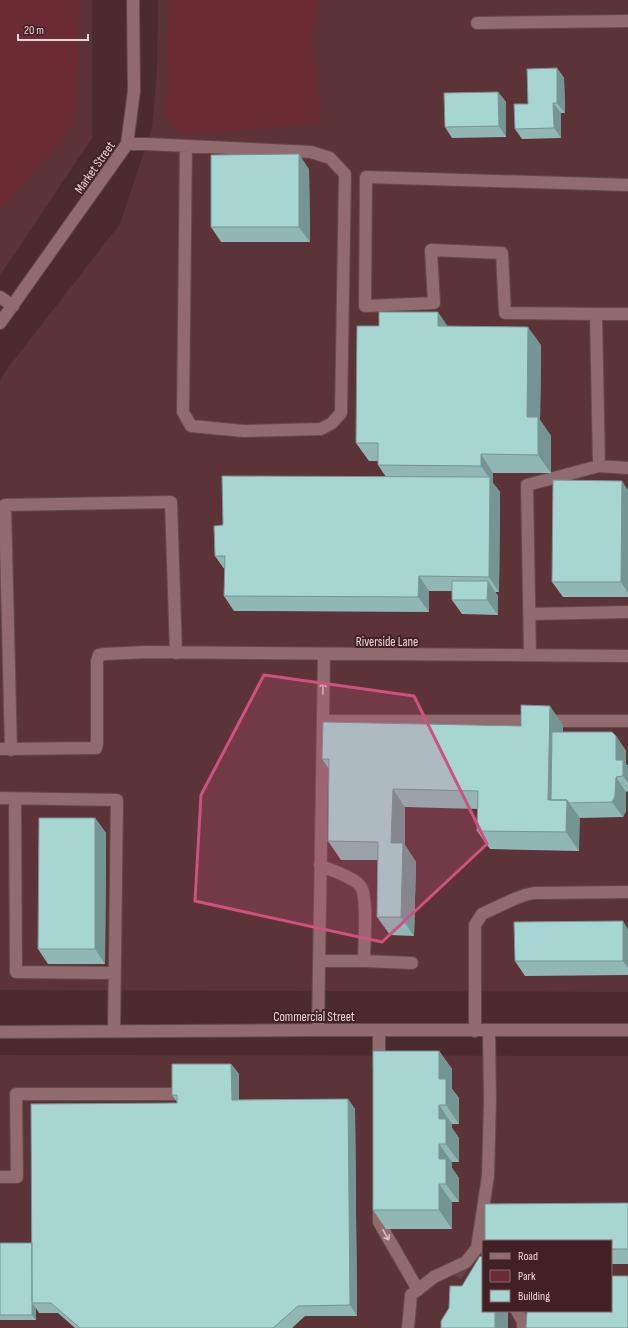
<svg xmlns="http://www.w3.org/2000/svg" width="628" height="1328" viewBox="0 0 628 1328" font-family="'Sofia Sans Condensed',sans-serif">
	<rect width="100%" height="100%" fill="#4c2b2e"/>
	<path fill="#5c3437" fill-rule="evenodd" d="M0,0H92V138L0,275Z
		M158,0H628V992L0,990V381L7,369L120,224L152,128L157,71Z
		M0,1055L628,1056V1328H0ZM483,1241H611V1311H483Z"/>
	<path fill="#6c2c34" d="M0,0H80L75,124L0,210Z
		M169,0H319L311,34L318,76L321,123L181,135L166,119Z"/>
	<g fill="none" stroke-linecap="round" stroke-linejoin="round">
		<path stroke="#644547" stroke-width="12" stroke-dasharray="12 6" stroke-linecap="butt" d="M454,1268L483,1286"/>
		<g stroke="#644a4c" stroke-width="14">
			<path id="minor" d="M477,23L628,21
				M127,144H147L311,152L330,158L345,174L341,413L332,423L321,429L244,431L191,426L183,412L186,146
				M628,185L366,177L365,306L434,303L431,250L502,253L505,313L596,314L599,466L628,468
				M0,297L13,306
				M596,314H628
				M0,323L127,144L134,91L133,0
				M530,614L628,612
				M530,655L527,485L599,466
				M323,721H628
				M0,749L96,748L97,744V661L99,655L105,654L147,652L628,656
				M11,750L5,505L171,502L176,653
				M0,798L117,800L114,1031
				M15,799L16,972L114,973
				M319,961H364C364,946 368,897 361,887C356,878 330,870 320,865
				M364,961L412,963
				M318,1030L324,654
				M475,1031V925L482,914L512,900L525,895L534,893L628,892
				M0,1032L318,1030H628
				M379,1067V1030
				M0,1177H17L16,1094H180
				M379,1201V1222L418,1290
				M517,1311L523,1322V1328
				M408,1328L411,1295L434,1277L466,1262L477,1248L488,1176L490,1100L489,1031"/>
		</g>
		<use href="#minor" stroke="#916b6d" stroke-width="12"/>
	</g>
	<path fill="#90b7b4" d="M557,68L564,78L565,113H561V138L522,139L515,129L528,104Z
		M498,92L506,102V137L452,138L445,127Z
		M309,169L310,242H221L211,227Z
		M448,326L541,345L540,420L551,436V473H493V483L500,492L499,592H495L498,596V615L462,614L452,600V591H429V612L234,611L224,596L225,570L215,556L223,525L386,477L378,465V461H369L356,443Z
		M628,490V597H563L552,582Z
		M563,725V732L616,736L626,751V764L628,766V791L626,792V811L623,817L579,818V851L490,849L477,831L478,809L405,807V845L416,862L414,936L390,935L377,917L378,860H341L328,841L329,769L322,759L521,726Z
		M95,818L106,833L105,964H48L38,949Z
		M628,929V975L525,976L515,961Z
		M439,1051L452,1069V1089L459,1098V1124H452V1128L459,1138V1162H452V1168L459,1178V1202H452V1229H386L373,1210Z
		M231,1064L239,1074V1100L348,1099L355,1109L357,1316H305L292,1328H75L58,1313H39L36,1308V1320H0V1243H32L177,1103V1102L172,1095Z
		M628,1203V1264H611V1241Z"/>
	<path fill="#759592" d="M557,68L564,78L565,113L557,103Z
		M498,92L506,102V137L499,126Z
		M553,103L561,113V138L554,128Z
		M299,154L309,169L310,242L299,227Z
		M438,312L451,331L438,326Z
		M528,327L541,345L540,420L551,436V473L538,455L527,417Z
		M481,454L493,473V483L500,492L499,592L489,577L490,479L481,466Z
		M622,481L628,490V593L621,582Z
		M419,576L429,591V612L418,597Z
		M488,581L498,596V615L487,600Z
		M550,706L563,725L561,803L548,800Z
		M616,736L626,751V764L628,766V783L623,776L616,760Z
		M616,777L626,792V811L623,817L612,802Z
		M393,789L405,807V845L416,862L414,936L401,917L391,843Z
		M567,800L580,818L579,851L566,832Z
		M95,818L106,833L105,964L95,949Z
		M623,921L628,929V968L623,961Z
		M439,1051L452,1069V1089L459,1098V1124L446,1105L439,1079Z
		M231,1064L239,1074V1110L232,1100Z
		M348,1099L355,1109L357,1316L350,1305Z
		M439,1105L452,1124V1128L459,1138V1162L446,1144L439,1119Z
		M439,1144L452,1162V1168L459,1178V1202L446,1184L439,1159Z
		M439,1184L452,1202V1229L439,1210Z
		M32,1303L36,1308V1320L32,1315Z
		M495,1311H508V1328H495Z"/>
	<path fill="#a7d5d1" stroke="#759592" d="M557,68V103H553L554,128L515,129L514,104H528L527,69Z
		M498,92L499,126L445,127L444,93Z
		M299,154V227H211V155Z
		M379,312H438V326L528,327L527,417H538V455L481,454V466L378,465V443H356L357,326H379Z
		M222,476L490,477L489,577L419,576L418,597L224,596L225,556H215L214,526L223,525Z
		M553,480L622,481L621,582H552Z
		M452,581H488L487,600H452Z
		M521,705L550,706L548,800H567L566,832L477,831L478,791L393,789L391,843H403L401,917H377L378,842L328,841L329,759H322L323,722L521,726Z
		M552,732H612L616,736V760H623V776L616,777L615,796L612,802L569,803L567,800H551Z
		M39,818H95V949H38Z
		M623,921V961H515L514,922Z
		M373,1051H439V1079H446V1105H439V1119H446V1144H439V1159H446V1184H439V1210H373Z
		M172,1064H231L232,1100L348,1099L350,1305L298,1306L273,1328H80L51,1303H32L31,1104L177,1103V1095H172Z
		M628,1203V1249H611V1241H485V1204Z
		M0,1243H32V1315H0Z
		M480,1256L483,1258V1311H495V1328H441V1321L449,1308L450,1286H462Z
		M611,1276H628V1328H526L527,1311H611Z"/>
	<defs><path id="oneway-shaft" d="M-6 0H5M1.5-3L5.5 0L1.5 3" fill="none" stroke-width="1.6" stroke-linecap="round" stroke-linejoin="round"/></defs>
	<g stroke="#d9c1c2">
		<use href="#oneway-shaft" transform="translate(323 688) rotate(-89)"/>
		<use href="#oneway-shaft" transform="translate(386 1235) rotate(60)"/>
	</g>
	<path fill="#ce5180" fill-opacity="0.2" stroke="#ce5180" stroke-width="3" stroke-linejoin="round" d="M264,675L414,696L487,844L382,942L195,901L201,795Z"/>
	<g text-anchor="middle" stroke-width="4" stroke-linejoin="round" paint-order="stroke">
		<g font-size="13" fill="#ebd6d7" stroke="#412124">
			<text transform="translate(94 167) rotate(-55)" y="5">Market Street</text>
			<text x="387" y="646">Riverside Lane</text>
			<text x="314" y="1021">Commercial Street</text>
		</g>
	</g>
	<rect x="482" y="1240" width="130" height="72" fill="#412124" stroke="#85696c"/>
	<rect x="490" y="1253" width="20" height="6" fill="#916b6d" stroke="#85696c"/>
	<text x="518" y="1260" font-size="12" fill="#ebd6d7">Road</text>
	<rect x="490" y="1270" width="20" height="12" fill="#6c2c34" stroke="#85696c"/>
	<text x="518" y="1280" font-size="12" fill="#ebd6d7">Park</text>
	<rect x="490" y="1290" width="20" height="12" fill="#a7d5d1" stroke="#85696c"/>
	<text x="518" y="1300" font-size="12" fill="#ebd6d7">Building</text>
	<path d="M18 34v6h70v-6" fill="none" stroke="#ebd6d7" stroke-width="2"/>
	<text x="24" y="34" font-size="12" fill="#ebd6d7" stroke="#412124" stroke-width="3" paint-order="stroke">20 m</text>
</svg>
